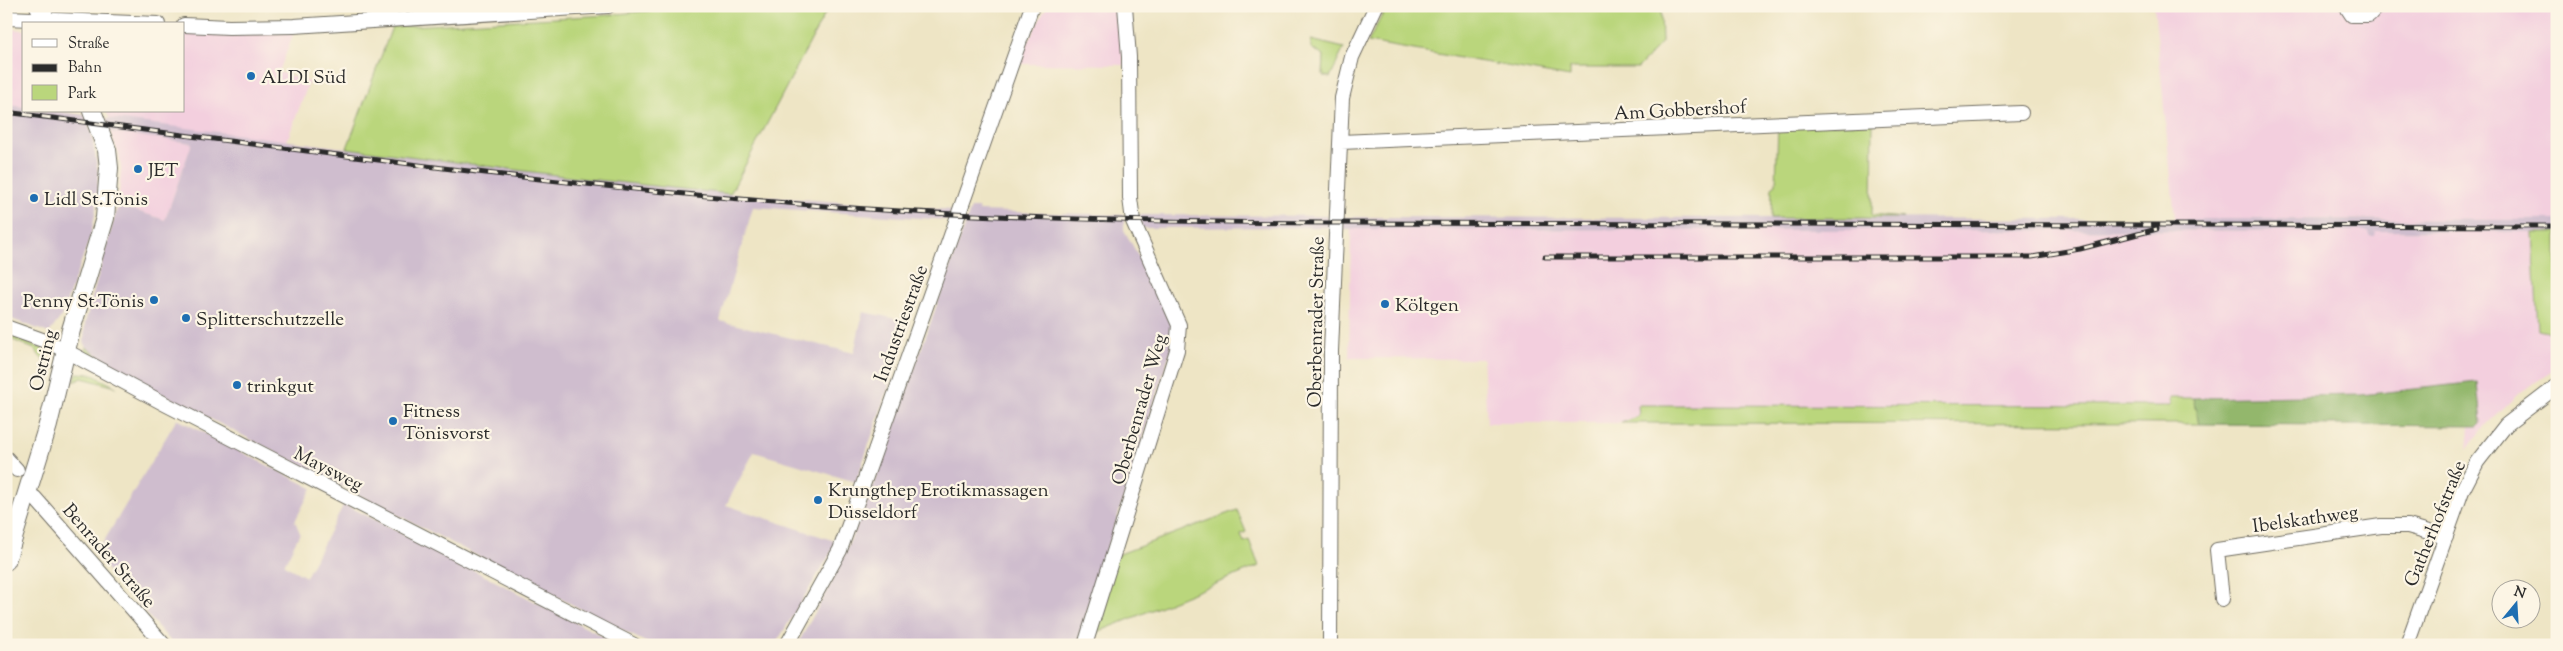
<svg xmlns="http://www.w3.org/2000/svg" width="2563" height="651" viewBox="0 0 2563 651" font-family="'Sorts Mill Goudy',serif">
	<rect width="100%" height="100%" fill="#fcf5e5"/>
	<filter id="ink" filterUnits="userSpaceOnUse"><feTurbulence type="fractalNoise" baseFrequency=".02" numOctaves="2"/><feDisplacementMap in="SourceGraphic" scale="10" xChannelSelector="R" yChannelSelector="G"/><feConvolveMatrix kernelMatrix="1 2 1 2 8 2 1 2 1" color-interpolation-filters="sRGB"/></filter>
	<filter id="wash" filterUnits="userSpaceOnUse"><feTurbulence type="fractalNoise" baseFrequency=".0096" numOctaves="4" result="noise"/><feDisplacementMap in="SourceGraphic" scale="20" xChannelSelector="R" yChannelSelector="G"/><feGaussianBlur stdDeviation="1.12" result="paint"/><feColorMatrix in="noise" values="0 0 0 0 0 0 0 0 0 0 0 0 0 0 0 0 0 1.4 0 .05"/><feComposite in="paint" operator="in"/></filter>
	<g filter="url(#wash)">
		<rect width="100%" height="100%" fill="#eee5c5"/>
		<path fill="#f3cfde" d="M1047,6H1118L1124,65L1019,64L1026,45Z
			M2154,6H2557V220L2175,219Z
			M6,29L24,30V107L6,105Z
			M184,32L241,34L294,32L279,72L309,82L287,141L110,119L106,111H184Z
			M110,132L192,143L165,220L118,205L121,169L119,154Z
			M1351,229L2369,231V236H2375V231L2533,232L2538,330L2557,334V369L2519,393L2483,428L2467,450L2469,427L2478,426L2481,423L2477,382L2361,395L2170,398V406L1638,405L1639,416L1621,423H1487L1483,359L1349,358Z"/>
		<path fill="#cfbdce" d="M6,105L24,107V111H54L85,115L92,135L98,172L97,204L91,235L61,317L49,333L6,317Z
			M106,118L640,185L730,194L952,210L948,220L753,207L720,321L854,353L863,312L911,322L856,482L754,452L726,505L835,541L832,551L775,645H651L119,372L102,360L86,347L84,340L85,323L118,205L165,220L192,143L110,132Z
			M971,208H978L979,211L1124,215V230L1178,327L1077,645H797L832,582L867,503Z
			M1136,215L1329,216V227L1142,228Z
			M1342,217L2557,220V232L2376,231L2375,236H2369V231L1342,229Z
			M177,419L312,488L295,521L300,533L284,565L306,577L344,504L620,645H174L95,556Z"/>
		<path fill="#bad67c" stroke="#728054" d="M693,6H829L730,194L579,178L347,148L392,27L609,15Z
			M1387,6H1616L1661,10L1662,42L1638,68H1570V77L1368,42Z
			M1311,40L1344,48L1330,77L1323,76L1324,56L1311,48Z
			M1873,123L1872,215L1903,218H1771L1772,187L1776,184L1778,126Z
			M2533,232H2557V334L2538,330Z
			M6,333L45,350L43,360L34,349L6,337Z
			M86,347L119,372L84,353Z
			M77,373L91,374L116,387L82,378L74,382Z
			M2170,398H2193L2199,424L1621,423L1639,416L1638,405L2170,406Z
			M1237,510L1246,532L1241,534L1244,542L1249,540L1259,566L1093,634L1117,555Z"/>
		<path fill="#93b76c" stroke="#5f714c" d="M2477,382L2481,423L2478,426L2199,424L2193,398L2361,395Z"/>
	</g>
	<g filter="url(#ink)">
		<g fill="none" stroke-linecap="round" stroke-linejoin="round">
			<g stroke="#6f6c61" stroke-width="16">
				<path id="minor" d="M2346,6L2352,15H2369L2377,6
					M6,18L158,24
					M184,25L229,27L294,26L608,6
					M1341,142L2021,113
					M6,327L51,343L165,404L634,645
					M6,458L17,470
					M26,492L35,498L164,645
					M2222,599L2217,550L2381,526H2408L2446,537
					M787,645L840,550L1032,6
					M1085,645L1177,350L1179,325L1133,221L1130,198L1129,57L1125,6
					M1330,645L1331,351L1342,98L1352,57L1376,6
					M2407,645L2462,491L2477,462L2506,425L2557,386"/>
			</g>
			<g stroke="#6f6c61" stroke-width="20">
				<path id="major" d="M39,6L48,24
					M6,561L48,425L71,330L105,218L109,168L107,150L92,111"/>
			</g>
			<use href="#minor" stroke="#fff" stroke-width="14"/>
			<use href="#major" stroke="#fff" stroke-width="18"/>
			<g stroke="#2b2b2b" stroke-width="5">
				<path id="rail" d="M6,112C262,145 518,181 775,202C959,218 1144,222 1329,223L2557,226
					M1545,257H2032L2080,249L2157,229"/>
			</g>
			<use href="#rail" stroke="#fcf5e5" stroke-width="3" stroke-dasharray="9" stroke-linecap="butt"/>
		</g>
	</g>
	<g fill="#1f6fb2" stroke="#fcf5e5" stroke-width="2">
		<circle cx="251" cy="76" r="5"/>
		<circle cx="138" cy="169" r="5"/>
		<circle cx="34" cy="198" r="5"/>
		<circle cx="154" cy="300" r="5"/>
		<circle cx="1385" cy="304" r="5"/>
		<circle cx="186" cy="318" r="5"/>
		<circle cx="237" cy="385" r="5"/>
		<circle cx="393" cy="421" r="5"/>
		<circle cx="818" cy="500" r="5"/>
	</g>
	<g text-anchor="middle" stroke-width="4.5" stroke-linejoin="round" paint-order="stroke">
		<g font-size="19" fill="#2b2b2b" stroke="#fcf5e5" text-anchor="start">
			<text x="261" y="83">ALDI Süd</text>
			<text x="148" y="176">JET</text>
			<text x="44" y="205">Lidl St.Tönis</text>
			<text x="144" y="307" text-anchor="end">Penny St.Tönis</text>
			<text x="1395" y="311">Költgen</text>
			<text x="196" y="325">Splitterschutzzelle</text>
			<text x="247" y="392">trinkgut</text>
			<text x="403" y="417">Fitness<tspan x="403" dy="22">Tönisvorst</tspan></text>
			<text x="828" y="496">Krungthep Erotikmassagen<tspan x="828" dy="22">Düsseldorf</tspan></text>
		</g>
		<g font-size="19" fill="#2b2b2b" stroke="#fcf5e5">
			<text transform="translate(1680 109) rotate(-3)" y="7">Am Gobbershof</text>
			<text transform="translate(1315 322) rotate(-89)" y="7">Oberbenrader Straße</text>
			<text transform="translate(900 323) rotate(-70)" y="7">Industriestraße</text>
			<text transform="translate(42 360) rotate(-76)" y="7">Ostring</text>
			<text transform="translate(1138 409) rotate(-74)" y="7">Oberbenrader Weg</text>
			<text transform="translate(329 468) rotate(27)" y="7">Maysweg</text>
			<text transform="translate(2305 518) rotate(-8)" y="7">Ibelskathweg</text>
			<text transform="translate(2434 523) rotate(-68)" y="7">Gatherhofstraße</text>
			<text transform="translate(110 555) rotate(49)" y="7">Benrader Straße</text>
		</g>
	</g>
	<rect width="2563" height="651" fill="none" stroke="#fcf5e5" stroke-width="25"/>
	<rect x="22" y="22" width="162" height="90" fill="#fcf5e5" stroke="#a8a49b"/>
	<rect x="32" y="39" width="25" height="8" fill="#ffffff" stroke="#a8a49b"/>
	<text x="68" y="48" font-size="15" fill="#2b2b2b">Straße</text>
	<rect x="32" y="64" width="25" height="8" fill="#2b2b2b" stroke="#a8a49b"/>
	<text x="68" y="72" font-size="15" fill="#2b2b2b">Bahn</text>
	<rect x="32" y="85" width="25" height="15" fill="#bad67c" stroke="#a8a49b"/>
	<text x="68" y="98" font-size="15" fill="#2b2b2b">Park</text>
	<g transform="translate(2516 604) rotate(18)"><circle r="24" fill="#fcf5e5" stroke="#a8a49b"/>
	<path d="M0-4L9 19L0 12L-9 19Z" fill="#1f6fb2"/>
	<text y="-8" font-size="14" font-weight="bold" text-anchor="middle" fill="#2b2b2b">N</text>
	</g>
</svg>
